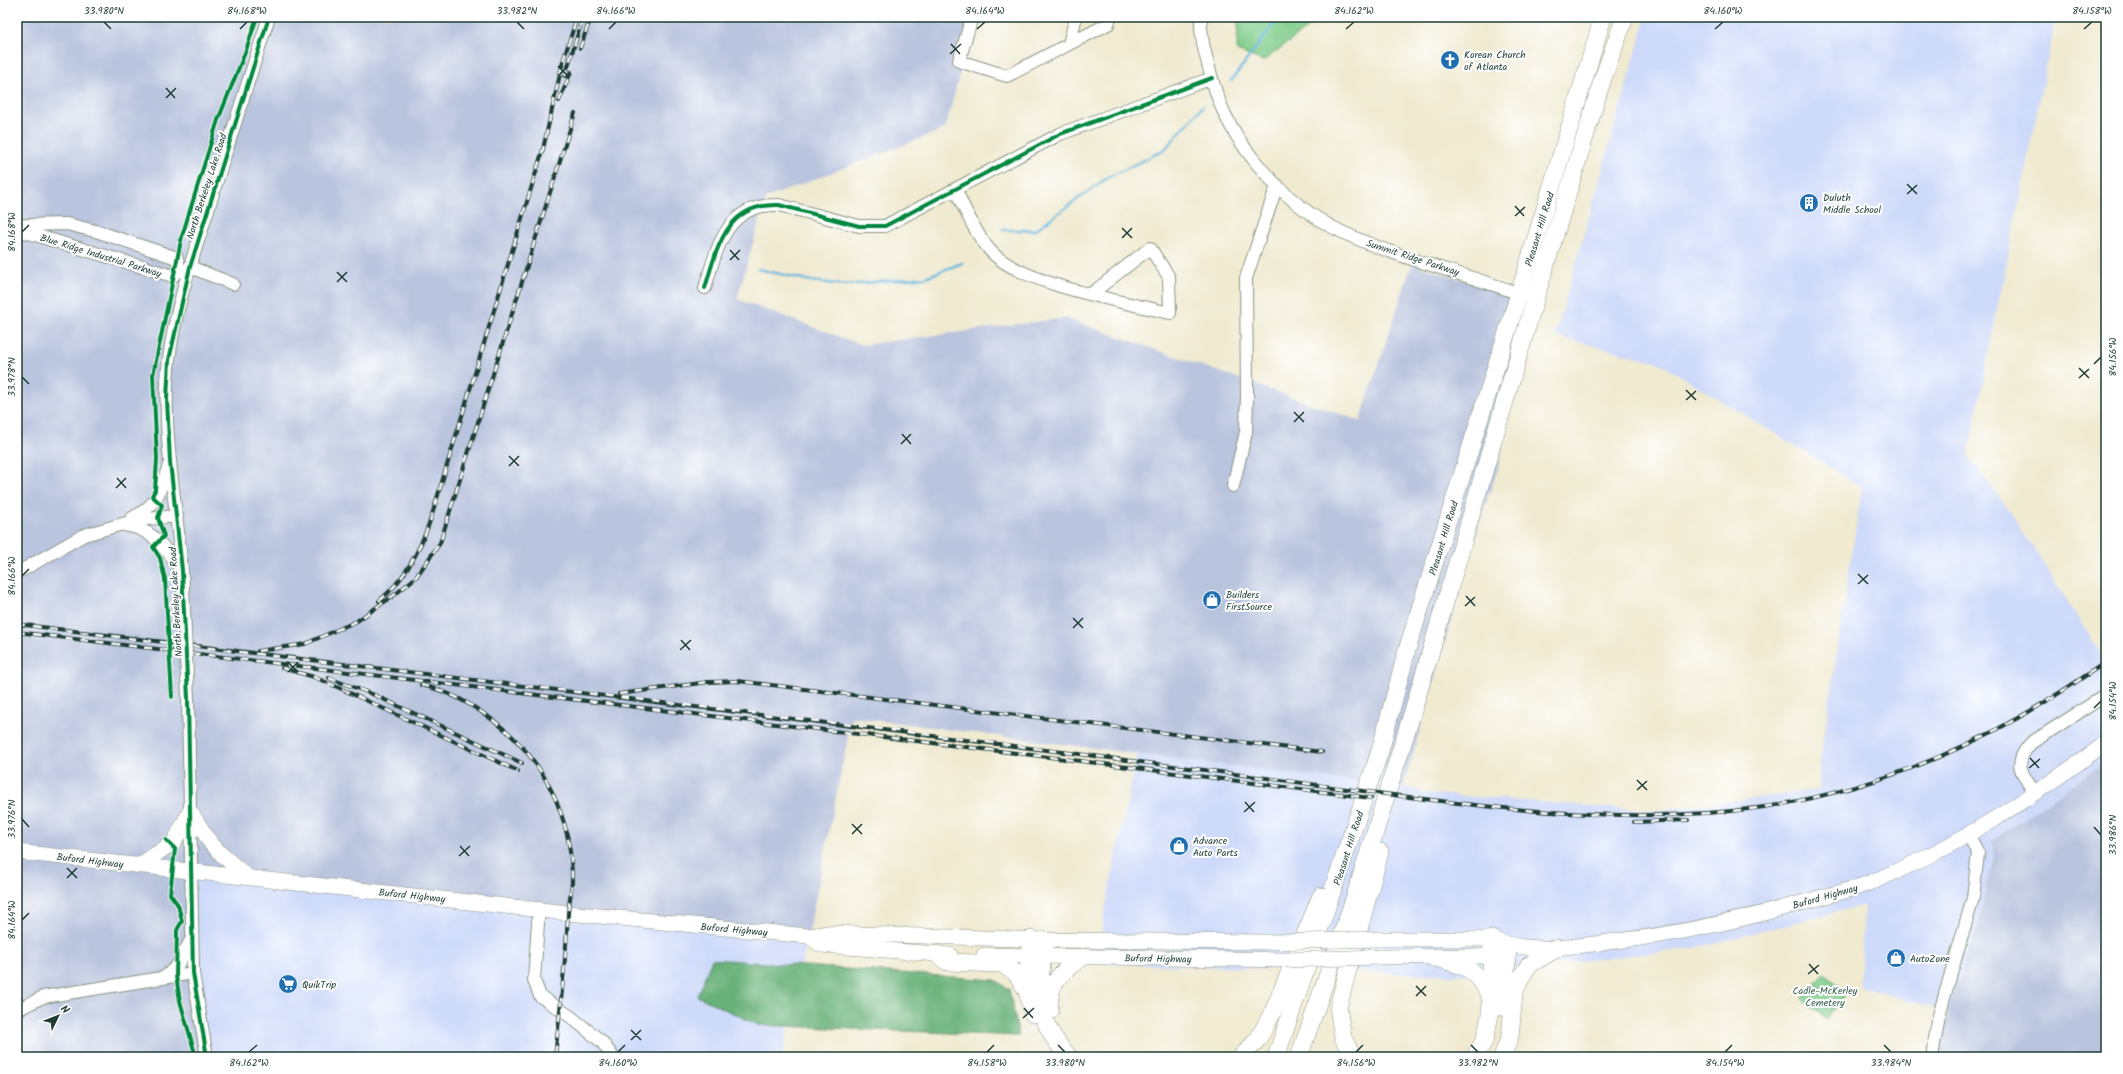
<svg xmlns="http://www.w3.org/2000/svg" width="2123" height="1074" viewBox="0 0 2123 1074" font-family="Kalam,sans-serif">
	<rect width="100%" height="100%" fill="#fff"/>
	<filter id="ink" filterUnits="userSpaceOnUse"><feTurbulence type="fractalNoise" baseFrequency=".025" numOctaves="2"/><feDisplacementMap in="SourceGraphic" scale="8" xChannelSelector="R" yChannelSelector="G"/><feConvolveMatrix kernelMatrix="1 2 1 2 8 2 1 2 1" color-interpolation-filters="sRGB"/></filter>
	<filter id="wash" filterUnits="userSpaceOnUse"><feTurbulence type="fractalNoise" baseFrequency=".012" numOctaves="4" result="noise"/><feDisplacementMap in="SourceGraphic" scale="16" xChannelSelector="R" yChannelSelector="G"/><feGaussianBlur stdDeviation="0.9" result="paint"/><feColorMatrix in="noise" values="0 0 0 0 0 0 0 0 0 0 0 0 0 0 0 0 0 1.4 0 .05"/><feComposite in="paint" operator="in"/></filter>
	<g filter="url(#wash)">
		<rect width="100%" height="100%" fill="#f0ead0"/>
		<path fill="#cedafa" d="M1646,17H2056L1968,455L2013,516L2106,662V761L1992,841L1994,857L1977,928L1947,1012L1860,987L1864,905L1695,948L1458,975L1098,963L1104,914L1137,754L1414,789L1423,793L1652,811L1819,790L1820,762L1862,487L1658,362L1555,336Z
			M191,871L808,936L782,1057H207Z"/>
		<path fill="#b9c4de" d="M17,17H975L945,129L766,198L737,299L862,345L1065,318L1360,421L1412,264L1529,301L1498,469L1482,514L1403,788L852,717L808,936L191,871V894L207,1057H17Z
			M2106,761V1057H1938L1947,1012L1977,928L1994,857L1992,841Z"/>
		<path fill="#81ce8c" stroke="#508660" d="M1238,17H1322L1263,61L1237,51Z
			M1824,973L1848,993L1826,1019L1802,999Z"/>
		<path fill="#68b178" stroke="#447756" d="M712,959L995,980L1009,989L1019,1036L758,1025L697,996Z
			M715,1054L800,1057H692L694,1055Z"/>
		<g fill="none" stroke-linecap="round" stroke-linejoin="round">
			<path stroke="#62b5de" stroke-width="2.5" d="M1231,81L1279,17
				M1002,230H1035L1107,178L1164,150L1203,106
				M758,269L811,281L846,285L926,277L962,263"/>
		</g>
	</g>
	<g filter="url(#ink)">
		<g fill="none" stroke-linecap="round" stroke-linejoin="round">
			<g stroke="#889482" stroke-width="14">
				<path id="minor" d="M972,17L959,61L1007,76L1108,24L1110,17
					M1201,17C1200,39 1207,61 1213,82C1229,143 1285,205 1342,232C1401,260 1465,273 1525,296
					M1069,44L1076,17
					M955,189C965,209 974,231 988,248C1015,284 1126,302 1170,313L1169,277L1150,248L1091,294
					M17,226L25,232L173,276L179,269
					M20,227L26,225L67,224L99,232L177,258L179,269
					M190,267L233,284
					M705,288C717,248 726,203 779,205L859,226H885L1060,134L1212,78
					M1233,486L1246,432L1247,396L1246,278L1277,185
					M132,518C157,507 161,489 169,465
					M124,525C154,529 164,548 182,570
					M17,573L84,535L137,520L177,516
					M183,587C179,511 160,434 169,359C175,309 192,260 207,213C227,147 248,82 269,17
					M188,699L193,973L207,1057
					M2035,793C2021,772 2012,764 2031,743L2106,695
					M539,909L534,980L540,996L571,1017L602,1042L613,1057
					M164,978L177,966L192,938
					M17,1010L43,997L193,973
					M1932,1057L1939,1015L1973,898L1978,853L1968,834"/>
			</g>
			<g stroke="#889482" stroke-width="16">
				<path id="major" d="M190,811L210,842L222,855L249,878
					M17,852L568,913L808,936L829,933L1044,940L1269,942
					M138,866L174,842L190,811
					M808,936L821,945L950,955
					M1379,939H1492C1530,955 1576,946 1616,941C1681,934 1745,919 1808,901C1828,895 1849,891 1869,883C1954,849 2032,797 2106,743
					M984,955L1285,960
					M1379,957L1492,956L1502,950"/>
			</g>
			<g stroke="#889482" stroke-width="18">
				<path id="highway" d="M1031,939L1027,991L1033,1014
					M1044,940C1044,958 1039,978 1039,996C1039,1017 1055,1042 1069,1057
					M937,954L947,962L1002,964L1016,973L1027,991
					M1431,957C1460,964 1478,967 1490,997
					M1503,1007L1508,946
					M1050,1011C1046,985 1062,970 1083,957
					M1241,1057L1258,1039L1273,1012L1321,896
					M1276,1057L1380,751L1407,650L1519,294L1603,17
					M1299,1057L1354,899L1413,711L1535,300L1603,78L1625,17
					M1353,1057L1343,1038L1338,1007L1380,852
					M1475,1057L1485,1039L1490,1015L1492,939
					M1502,1057L1510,1037L1514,994L1520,979L1529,965L1558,948"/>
			</g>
			<use href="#minor" stroke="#fff" stroke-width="12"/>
			<use href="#major" stroke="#fff" stroke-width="15"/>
			<use href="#highway" stroke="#fff" stroke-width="17"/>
			<g stroke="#1f3d34" stroke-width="4">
				<path id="rail" d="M580,48L591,17
					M565,76L583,17
					M559,101L571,72
					M379,601C405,580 421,548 431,518L543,149L563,61L577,17
					M17,624C368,669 720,707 1071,753C1163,765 1255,776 1347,789C1485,807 1625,827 1764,807C1855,793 1945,760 2025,714C2053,698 2079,680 2106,662
					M17,632L1057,758L1371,798
					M258,651L305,644L357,621L397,593L416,577L440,543L575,113
					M282,668L314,677L335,686L518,771
					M329,678L372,694L522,763
					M421,685C450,691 475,706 498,724C546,762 572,820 572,880C572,891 569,902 568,913C566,961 560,1009 555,1057
					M619,694L708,682L738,681L1322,752
					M1634,822L1688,820"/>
			</g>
			<use href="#rail" stroke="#fff" stroke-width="2.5" stroke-dasharray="8" stroke-linecap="butt"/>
			<g stroke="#889482" stroke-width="14" stroke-linecap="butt">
				<path id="minor-bridge" d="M183,587L188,699"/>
			</g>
			<g stroke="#889482" stroke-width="16" stroke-linecap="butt">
				<path id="major-bridge" d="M1269,942L1379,939
					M1285,960L1379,957"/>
			</g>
			<use href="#minor-bridge" stroke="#fff" stroke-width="12"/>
			<use href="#major-bridge" stroke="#fff" stroke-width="15"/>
			<g stroke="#fff" stroke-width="6">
				<path id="cycleway" d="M705,288C717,248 726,203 779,205L859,226H885L1060,134L1212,78
					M172,697L165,579L160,558L153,547L164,536L158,518L162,505L152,496L155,490L157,459L153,375L182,236L218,120L246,50L257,17
					M166,840L175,849L170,894L178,905L182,921L177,930L176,976L180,1001L196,1057
					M207,1057L193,973L188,699L182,570L170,462L167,399L169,360L190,267L269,17"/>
			</g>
			<use href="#cycleway" stroke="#00873e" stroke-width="4"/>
		</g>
	</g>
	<path fill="none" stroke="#1f3d34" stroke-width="1.5" d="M104,22L111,29M517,22L524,29M240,29L247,22M609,29L616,22M977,29L985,22M1346,29L1354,22M1715,29L1723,22M2084,29L2092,22M951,44L960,54M950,54L961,44M558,66L568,76M558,76L568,66M166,88L175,98M166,98L176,88M1907,184L1917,194M1907,194L1917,185M1515,206L1524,216M1515,216L1525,207M1122,228L1132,238M22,232L29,225M1122,238L1132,228M730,250L739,260M730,260L740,250M337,272L347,282M337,282L347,272M2094,364L2101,357M2079,368L2089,378M22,377L29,384M2079,378L2089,369M1686,390L1696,400M1686,400L1696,391M1294,412L1304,422M1294,422L1304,412M902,434L911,444M901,444L911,434M509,456L519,466M509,466L519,456M117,478L126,488M116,488L126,478M1858,574L1868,584M22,576L29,569M1858,584L1868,575M1466,596L1475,606M1465,606L1475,597M1073,618L1083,628M1073,628L1083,618M681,640L690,650M680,650L691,640M288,662L298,672M288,672L298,662M2094,708L2101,701M2030,758L2039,768M2029,768L2040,759M1637,780L1647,790M1637,790L1647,781M1245,802L1254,812M1244,812L1255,802M22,819L29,827M852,824L862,834M2094,827L2101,835M852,834L862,824M460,846L469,856M459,856L470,846M67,868L77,878M67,878L77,868M22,920L29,913M1809,964L1818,974M1808,974L1819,965M1416,986L1426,996M1416,996L1426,986M1024,1008L1033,1018M1023,1018L1034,1008M631,1030L641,1040M631,1040L641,1030M1058,1045L1065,1052M1471,1045L1478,1052M1884,1045L1891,1052M249,1052L257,1045M618,1052L625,1045M987,1052L994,1045M1356,1052L1363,1045M1725,1052L1732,1045"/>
	<defs>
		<g id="church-disc" transform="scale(1)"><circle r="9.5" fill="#1f6fb2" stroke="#fff"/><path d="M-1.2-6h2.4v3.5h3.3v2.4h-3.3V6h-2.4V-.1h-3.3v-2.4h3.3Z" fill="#fff"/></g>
		<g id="building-disc" transform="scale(1)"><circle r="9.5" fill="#1f6fb2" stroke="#fff"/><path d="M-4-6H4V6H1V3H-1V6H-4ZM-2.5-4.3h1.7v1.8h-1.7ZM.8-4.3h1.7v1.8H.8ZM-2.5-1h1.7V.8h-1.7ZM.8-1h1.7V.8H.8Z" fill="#fff"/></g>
		<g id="shop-disc" transform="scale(1)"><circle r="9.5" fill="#1f6fb2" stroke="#fff"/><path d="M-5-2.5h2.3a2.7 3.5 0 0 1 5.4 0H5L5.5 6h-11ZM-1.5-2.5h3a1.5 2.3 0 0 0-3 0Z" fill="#fff"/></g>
		<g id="supermarket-disc" transform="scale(1)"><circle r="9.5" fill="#1f6fb2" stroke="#fff"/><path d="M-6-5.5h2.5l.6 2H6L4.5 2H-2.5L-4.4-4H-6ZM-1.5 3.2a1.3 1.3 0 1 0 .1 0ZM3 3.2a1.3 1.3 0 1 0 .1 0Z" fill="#fff"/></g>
	</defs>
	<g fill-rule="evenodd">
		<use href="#church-disc" x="1450" y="60"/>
		<use href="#building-disc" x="1809" y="203"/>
		<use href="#shop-disc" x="1212" y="600"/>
		<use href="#shop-disc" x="1179" y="846"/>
		<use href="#shop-disc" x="1896" y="958"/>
		<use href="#supermarket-disc" x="288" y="984"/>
	</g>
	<g text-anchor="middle" stroke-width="4" stroke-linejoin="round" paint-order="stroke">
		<g font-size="10" fill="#1f3d34" stroke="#fff" text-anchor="start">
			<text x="1464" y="58">Korean Church<tspan x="1464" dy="12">of Atlanta</tspan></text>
			<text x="1823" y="201">Duluth<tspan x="1823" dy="12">Middle School</tspan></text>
			<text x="1226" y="598">Builders<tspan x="1226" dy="12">FirstSource</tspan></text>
			<text x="1193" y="844">Advance<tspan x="1193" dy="12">Auto Parts</tspan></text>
			<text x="1910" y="962">AutoZone</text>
			<text x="302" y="988">QuikTrip</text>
		</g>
		<g font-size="10" fill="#1f3d34" stroke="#fff">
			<text transform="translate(206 186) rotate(-72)" y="4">North Berkeley Lake Road</text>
			<text transform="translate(1539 229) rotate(-73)" y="4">Pleasant Hill Road</text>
			<text transform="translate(101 255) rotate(17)" y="4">Blue Ridge Industrial Parkway</text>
			<text transform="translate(1413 257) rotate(18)" y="4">Summit Ridge Parkway</text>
			<text transform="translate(1443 538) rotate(-73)" y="4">Pleasant Hill Road</text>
			<text transform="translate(175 602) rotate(-93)" y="4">North Berkeley Lake Road</text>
			<text transform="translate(1348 848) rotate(-72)" y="4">Pleasant Hill Road</text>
			<text transform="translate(90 860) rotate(7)" y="4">Buford Highway</text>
			<text transform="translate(412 895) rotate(6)" y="4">Buford Highway</text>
			<text transform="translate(1825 896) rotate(-16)" y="4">Buford Highway</text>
			<text transform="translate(734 929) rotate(5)" y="4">Buford Highway</text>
			<text transform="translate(1158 958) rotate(1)" y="4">Buford Highway</text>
		</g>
		<g font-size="10" fill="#38614a" stroke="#fff">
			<text x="1825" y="994">Cadle-McKerley<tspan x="1825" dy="12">Cemetery</tspan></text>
		</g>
	</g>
	<rect width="2123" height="1074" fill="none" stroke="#fff" stroke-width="44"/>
	<g transform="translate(58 1016) rotate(47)" stroke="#ffffff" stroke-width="3" paint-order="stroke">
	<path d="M0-3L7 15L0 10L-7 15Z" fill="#1f3d34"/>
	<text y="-6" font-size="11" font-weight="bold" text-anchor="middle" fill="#1f3d34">N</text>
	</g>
	<rect x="22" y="22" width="2079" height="1030" fill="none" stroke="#1f3d34" stroke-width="1.5"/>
	<g font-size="10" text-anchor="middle" fill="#1f3d34">
		<text x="104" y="14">33.980°N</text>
		<text x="247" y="14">84.168°W</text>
		<text x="517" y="14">33.982°N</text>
		<text x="616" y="14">84.166°W</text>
		<text x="985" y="14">84.164°W</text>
		<text x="1354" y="14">84.162°W</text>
		<text x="1723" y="14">84.160°W</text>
		<text x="2092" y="14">84.158°W</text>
		<text transform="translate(11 232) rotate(-90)" y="4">84.168°W</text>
		<text transform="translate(2112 357) rotate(-90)" y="4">84.156°W</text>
		<text transform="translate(11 377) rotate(-90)" y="4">33.978°N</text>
		<text transform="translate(11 576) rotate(-90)" y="4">84.166°W</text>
		<text transform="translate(2112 701) rotate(-90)" y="4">84.154°W</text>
		<text transform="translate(11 819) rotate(-90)" y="4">33.976°N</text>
		<text transform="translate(2112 835) rotate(-90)" y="4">33.986°N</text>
		<text transform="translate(11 920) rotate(-90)" y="4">84.164°W</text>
		<text x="249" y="1066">84.162°W</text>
		<text x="618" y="1066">84.160°W</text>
		<text x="987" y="1066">84.158°W</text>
		<text x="1065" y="1066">33.980°N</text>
		<text x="1356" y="1066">84.156°W</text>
		<text x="1478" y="1066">33.982°N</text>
		<text x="1725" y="1066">84.154°W</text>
		<text x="1891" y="1066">33.984°N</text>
	</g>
</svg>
